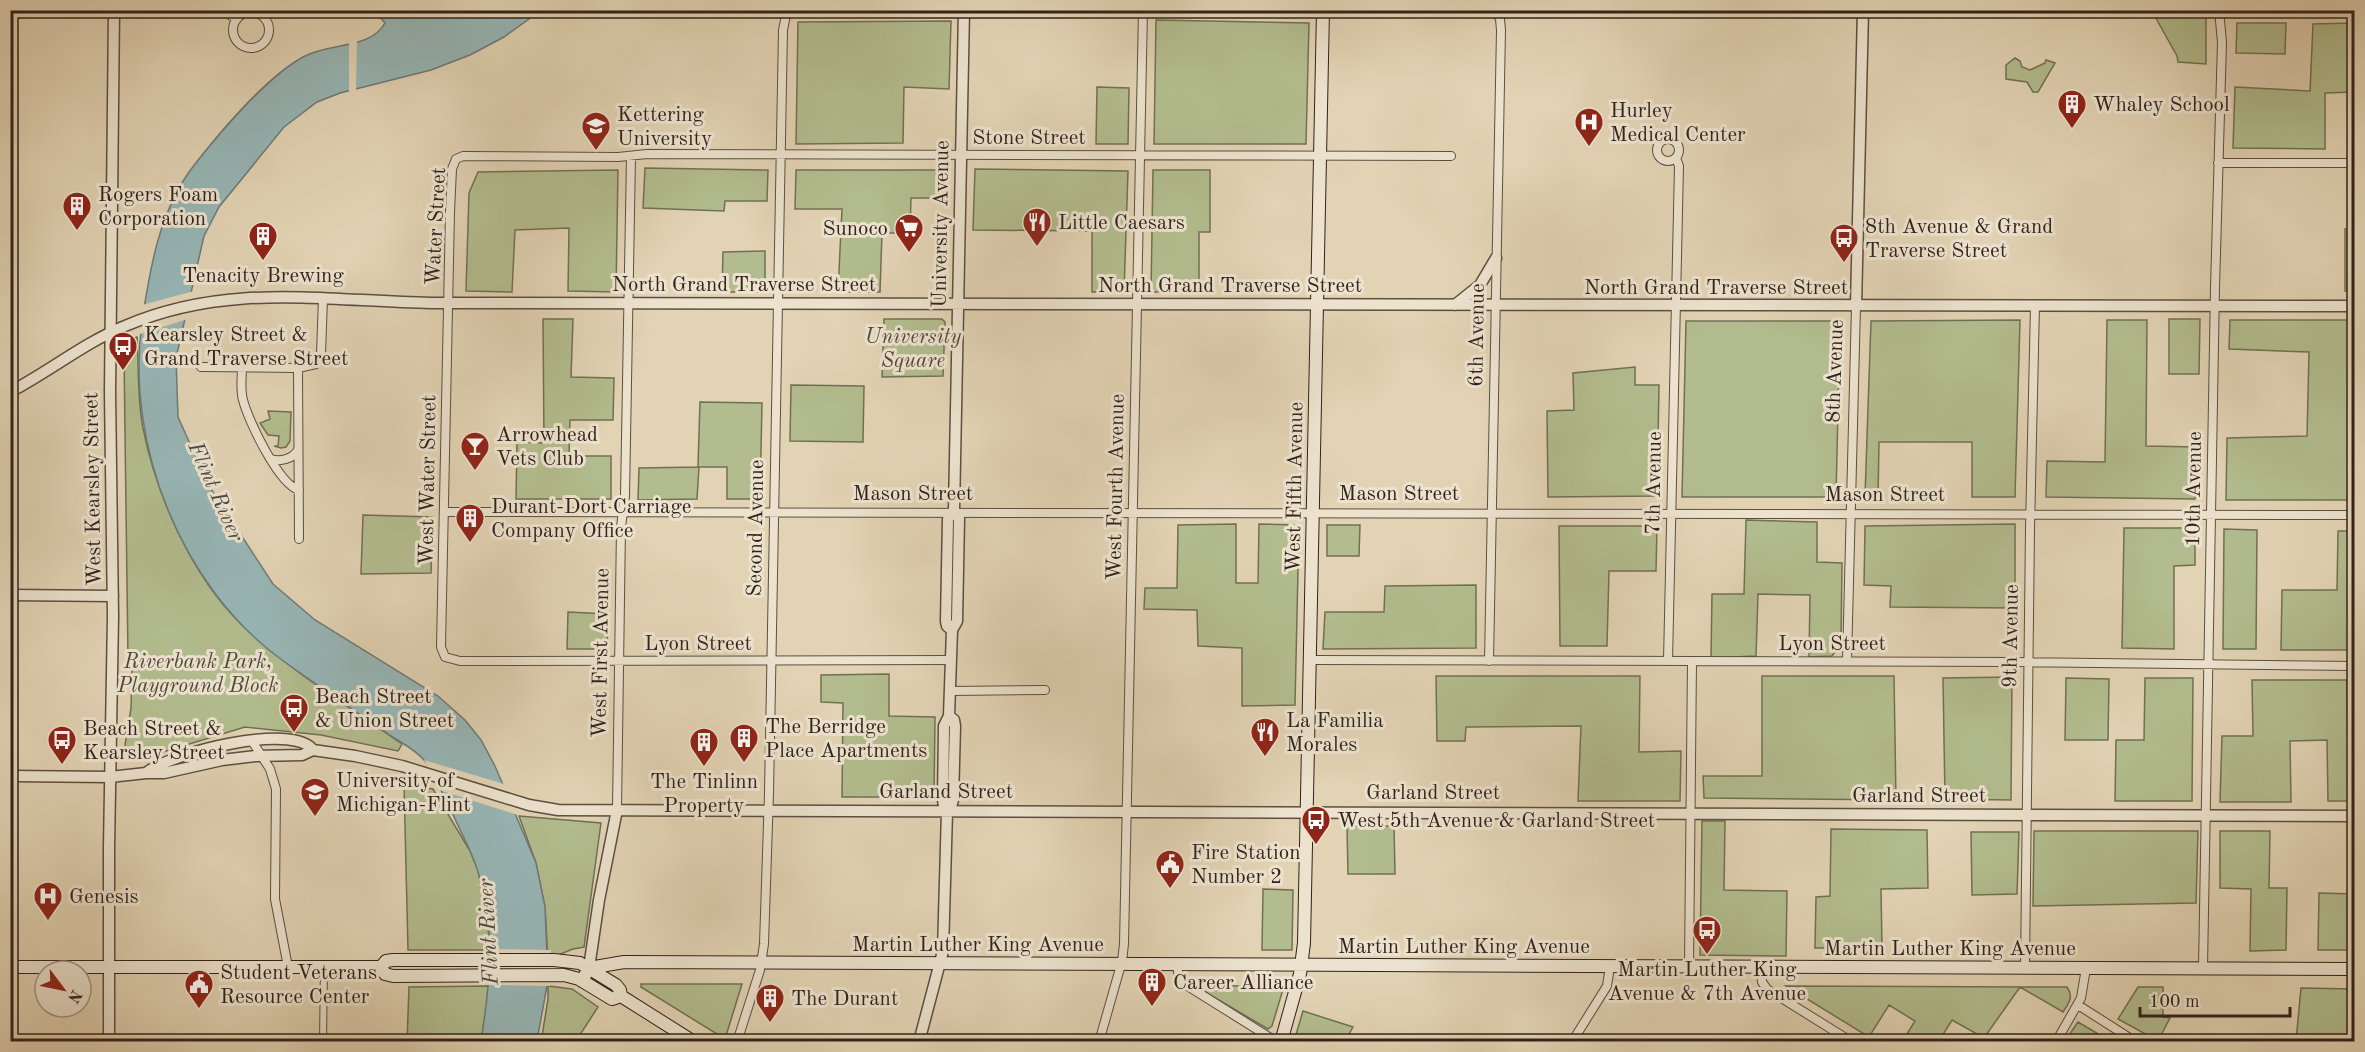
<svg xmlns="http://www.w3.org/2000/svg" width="2365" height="1052" viewBox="0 0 2365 1052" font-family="'Old Standard TT',serif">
	<rect width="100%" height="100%" fill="#e2d3b4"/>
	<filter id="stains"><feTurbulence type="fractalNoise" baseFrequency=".00333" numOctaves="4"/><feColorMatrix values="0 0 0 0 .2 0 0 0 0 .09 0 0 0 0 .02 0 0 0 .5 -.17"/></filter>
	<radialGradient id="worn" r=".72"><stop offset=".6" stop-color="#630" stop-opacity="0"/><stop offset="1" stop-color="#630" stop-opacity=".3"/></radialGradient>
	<path fill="#b2bc8e" stroke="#717054" stroke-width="1.5" d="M2152,11H2203L2206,17V64L2178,62L2177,56Z
		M1156,20L1309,23L1306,144H1154Z
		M951,21L949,89L904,87L903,143L796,144L798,22Z
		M2237,23H2286L2285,54L2236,53Z
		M2354,23V92L2325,93V149L2233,148L2235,87L2310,91L2313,24Z
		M2015,58L2020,61L2022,67L2030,70L2045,63L2046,60L2055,63L2038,92H2033L2027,82L2006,79V65Z
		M1097,87L1129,88L1128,144H1096Z
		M645,168L768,170L767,201H725L724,211L643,208Z
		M975,169L1128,171L1124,292H1092V231L973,230Z
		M618,170L616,292L568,291L569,228L515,230L512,292L466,291L469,193L478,172Z
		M796,170H947V198H911L910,233H882L880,292H838L842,209H795Z
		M1153,170H1210V232H1199V291L1151,292Z
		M2345,229H2354V291H2345Z
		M765,251V292H722L723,252Z
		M543,319H573L571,377L614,378L613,420H570L569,456H611V499H516L517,442L544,443Z
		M884,319H942L945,322L943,376L882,377Z
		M2169,319H2200L2199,374H2169Z
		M2020,320L2015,497H1972V442H1879L1878,496H1865L1871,321Z
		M2107,320H2147L2146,446L2197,447L2195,499L2046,497L2047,461L2105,462Z
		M2230,320H2354V500H2226L2227,438L2307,436L2309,352L2229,349Z
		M1686,321H1840L1836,497H1682Z
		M137,337C139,366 137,398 143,428C156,494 192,577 242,625C290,671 348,706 402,744L398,751L321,735L245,727L137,760L129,756L125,745L131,708L132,669L128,659L124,355C125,345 127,340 137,337Z
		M1635,367V385H1659L1657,496L1548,497L1547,411L1574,410L1573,373Z
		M791,385L864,386L863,442L790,441Z
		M700,402L762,403L760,499H727V467H699L697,499L638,500L639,468L698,467Z
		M268,411L291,412L290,441L286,447L281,448L274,446H278L279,436L268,435L260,423L270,419Z
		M363,515L432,517L431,573L361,574Z
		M1746,520L1817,522V562L1842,563L1841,643L1832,656L1809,657L1810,595L1758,594L1756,656L1711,658L1712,594H1744Z
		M1236,524V583H1258L1259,524L1299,525L1295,705L1242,706V648L1198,646L1197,610L1144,609L1145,588H1177L1178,525Z
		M2015,524V608L1890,607L1891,586L1864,585L1865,526Z
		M1327,525H1360L1359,556H1327Z
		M1559,526H1657L1656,571H1609L1607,646H1560Z
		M2124,528H2195V565L2174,566V649L2122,648Z
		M2224,529L2257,530L2256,649H2223Z
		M2338,531H2354V650H2281L2282,590H2337Z
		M1476,585V648L1323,649L1325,612H1384L1385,586Z
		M568,612L608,614L607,649H567Z
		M889,674V716L935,717L934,797H842L843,703L821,702V675Z
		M1436,676H1640L1639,752L1681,751L1680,801H1578L1581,726L1466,727L1465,741H1437Z
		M1762,676H1894L1896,800L1704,798L1703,776H1762Z
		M2012,677L2011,800L1945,799L1943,678Z
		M2066,678L2109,679L2108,740H2065Z
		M2145,678H2193L2192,801H2115L2116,740H2144Z
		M2252,680H2347V715L2354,716V801H2328L2327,740L2290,741L2291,802H2220L2222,736H2253Z
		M404,784L433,789L470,851L478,870L488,922L489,950H408Z
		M519,816L601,823L584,947L573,949L548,959L545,907L536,863Z
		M1702,821H1725L1724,890L1787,891L1786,956L1700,955Z
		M1347,826H1394L1395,874H1348Z
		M1831,829L1927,830L1928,888L1881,889L1882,948H1815L1816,897L1830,896Z
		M2034,831H2198L2196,903L2033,906Z
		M2220,831H2270L2269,888H2287L2286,950L2250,951L2251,889L2220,888Z
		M1971,832H2019L2017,894L1972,895Z
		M1263,889L1293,890L1292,950H1262Z
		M2319,893L2354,894V950H2318Z
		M548,980L549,986L572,989L598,1007L576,1041L541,1042L548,999Z
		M641,984H742L725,1039L641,987Z
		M490,986L481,1041L407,1042L409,987Z
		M1195,986H1284L1272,1026L1268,1029Z
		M1786,986L2067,987C2074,997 2069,1003 2063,1012L2020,987L1984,1038L1952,1020L1939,1041L1902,1042L1915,1021L1889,1005L1869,1037Z
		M2138,987H2163V1017L2170,1018L2158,1041L2118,1019Z
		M2301,988L2354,989V1041H2296Z
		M1303,1011L1353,1027L1345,1041H1301L1295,1038Z
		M2078,1022L2110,1041H2065Z"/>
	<path fill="#97b6b6" stroke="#6e7b78" stroke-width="1.5" d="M326,11H540L504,37L470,55L431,70L340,93L317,102L284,127L219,207L204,236L176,358L178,417L209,486L273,584L315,620L438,696L465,720L481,740L495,766L536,863L545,907L548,980L537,1041H481C490,985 496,927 478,872C471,847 455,824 447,799C437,788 434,772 424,760C415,749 398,741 387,733C352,709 317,685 282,660C181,587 125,444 142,322C150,267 160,208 195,164C221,131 267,77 303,57C329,42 370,50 385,23L379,16Z"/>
	<path fill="#e2d3b4" d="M357,39L356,92L349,94V41Z
		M194,291L188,319L137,335L142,305Z
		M424,760L504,784L518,815L439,790Z
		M486,949L551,950L550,986L487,985Z"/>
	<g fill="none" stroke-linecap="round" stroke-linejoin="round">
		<g stroke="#5c4f41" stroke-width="8">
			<path id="pedestrian" d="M323,1042L324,967"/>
		</g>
		<g stroke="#5c4f41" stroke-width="10">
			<path id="minor" d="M221,10L237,19
				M233 30a18 18 0 1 1 36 0a18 18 0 1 1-36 0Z
				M1657 150a11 11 0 1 1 22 0a11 11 0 1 1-22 0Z
				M2218,163H2354
				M201,367L298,368L316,364L321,354L323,298
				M242,367C242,378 240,389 243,400C248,420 279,485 299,490
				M298,368L299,539
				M271,459C280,462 293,459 298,450
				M444,512C1081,508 1718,511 2354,515
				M951,660L460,661L445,657L441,647L450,212L452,169L456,159L463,156L618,157L647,154L1451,156
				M1310,660L2016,662L2354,666
				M1489,661L1501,30L1500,19L1495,10
				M1668,661L1679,166L1676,158
				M1847,661L1856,306
				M950,691L1045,690
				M252,741L270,769L276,789L275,899L288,967
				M617,810L621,527L625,496L631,156
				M1177,965L1179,978L1186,985L1277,1042
				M1689,966L1692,661
				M1761,967L1762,982L1767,989L1852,1042
				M2025,968L2030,528L2035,305
				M2203,968L2215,288L2222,42L2219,10
				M2078,1005L2136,1042
				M737,1042L760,970L764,944L769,793L783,30L787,10
				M1099,1042L1122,961L1124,944L1143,10
				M1572,1042L1607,986L1610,966
				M2056,1042L2081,998L2086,968"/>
		</g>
		<g stroke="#5c4f41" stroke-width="13">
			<path id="tertiary" d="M1455,305L1480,285L1496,258
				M1856,306L1863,10
				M10,392C50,371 84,343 125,326C228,282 324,301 431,303L2354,306
				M10,595L113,596
				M952,630L947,626L946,621L948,519L954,510L964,10
				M146,773C170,753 293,722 313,750
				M10,776L110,777L146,773H164L222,760L256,756L302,755L313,750L355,756L402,766L529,805L558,810L2354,816
				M947,811L951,807L953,800L955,726L954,720L949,716
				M589,968L599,900L617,810
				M109,1042V847L113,616L110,392L114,10
				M919,1042L943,951L947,811L944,806L943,800L944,726L949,716L952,630L957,621L959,518L954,510"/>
		</g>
		<g stroke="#30231b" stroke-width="14">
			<path id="secondary" d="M10,967H381
				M381,967L386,961L393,960H554L580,963L616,985L620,990L621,996L694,1042
				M381,967L385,974L393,976L564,975L579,979L612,999L621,996
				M582,981L589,968L624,962L2354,969
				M1281,1042L1300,974L1304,943L1323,10"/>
		</g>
		<use href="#pedestrian" stroke="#ece2ce" stroke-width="6"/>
		<use href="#minor" stroke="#ece2ce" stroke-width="8"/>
		<use href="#tertiary" stroke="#ece2ce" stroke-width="10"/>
		<use href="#secondary" stroke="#ece2ce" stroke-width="12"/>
	</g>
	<defs>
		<g id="building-pin" transform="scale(1.5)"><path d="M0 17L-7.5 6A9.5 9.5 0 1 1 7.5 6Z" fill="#8f2418" stroke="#ece2ce"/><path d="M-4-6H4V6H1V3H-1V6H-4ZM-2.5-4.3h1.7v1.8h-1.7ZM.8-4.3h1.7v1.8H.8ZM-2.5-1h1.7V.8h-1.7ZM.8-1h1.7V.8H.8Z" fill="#fff"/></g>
		<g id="hospital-pin" transform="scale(1.5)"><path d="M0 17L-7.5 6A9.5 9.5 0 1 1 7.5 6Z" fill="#8f2418" stroke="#ece2ce"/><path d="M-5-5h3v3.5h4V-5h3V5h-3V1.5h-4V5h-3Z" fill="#fff"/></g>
		<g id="university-pin" transform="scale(1.5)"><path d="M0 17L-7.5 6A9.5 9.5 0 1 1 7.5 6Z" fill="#8f2418" stroke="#ece2ce"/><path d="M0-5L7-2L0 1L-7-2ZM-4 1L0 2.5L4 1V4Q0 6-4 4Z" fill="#fff"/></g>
		<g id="restaurant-pin" transform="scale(1.5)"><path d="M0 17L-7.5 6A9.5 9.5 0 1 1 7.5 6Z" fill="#8f2418" stroke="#ece2ce"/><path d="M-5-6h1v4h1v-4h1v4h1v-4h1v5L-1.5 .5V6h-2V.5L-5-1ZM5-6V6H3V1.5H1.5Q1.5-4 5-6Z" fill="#fff"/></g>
		<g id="supermarket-pin" transform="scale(1.5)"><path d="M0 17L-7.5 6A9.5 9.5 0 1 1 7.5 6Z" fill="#8f2418" stroke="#ece2ce"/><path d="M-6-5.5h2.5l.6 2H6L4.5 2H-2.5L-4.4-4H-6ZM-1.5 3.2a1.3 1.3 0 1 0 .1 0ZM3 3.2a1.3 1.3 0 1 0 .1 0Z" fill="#fff"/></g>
		<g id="bus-pin" transform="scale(1.5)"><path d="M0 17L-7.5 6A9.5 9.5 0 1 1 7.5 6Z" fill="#8f2418" stroke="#ece2ce"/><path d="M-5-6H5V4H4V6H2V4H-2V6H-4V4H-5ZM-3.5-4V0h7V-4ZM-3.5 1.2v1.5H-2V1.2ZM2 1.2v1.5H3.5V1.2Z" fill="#fff"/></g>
		<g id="bar-pin" transform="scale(1.5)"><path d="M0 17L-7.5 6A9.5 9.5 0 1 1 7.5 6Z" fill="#8f2418" stroke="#ece2ce"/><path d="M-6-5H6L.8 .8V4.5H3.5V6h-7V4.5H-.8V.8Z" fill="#fff"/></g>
		<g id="civic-pin" transform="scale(1.5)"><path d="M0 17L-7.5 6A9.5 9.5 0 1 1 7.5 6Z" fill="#8f2418" stroke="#ece2ce"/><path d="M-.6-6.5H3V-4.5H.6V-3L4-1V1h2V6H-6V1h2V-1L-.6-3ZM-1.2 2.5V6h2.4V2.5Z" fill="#fff"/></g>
	</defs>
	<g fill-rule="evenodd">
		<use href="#building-pin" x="2072" y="104"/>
		<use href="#hospital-pin" x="1589" y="122"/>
		<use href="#university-pin" x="596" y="126"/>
		<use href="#building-pin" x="77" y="206"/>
		<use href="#restaurant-pin" x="1037" y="222"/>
		<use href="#supermarket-pin" x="909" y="228"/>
		<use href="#building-pin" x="263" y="236"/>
		<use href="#bus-pin" x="1844" y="238"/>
		<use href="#bus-pin" x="123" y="346"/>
		<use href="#bar-pin" x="475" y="446"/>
		<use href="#building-pin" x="470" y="518"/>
		<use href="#bus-pin" x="294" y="708"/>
		<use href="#restaurant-pin" x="1265" y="732"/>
		<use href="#building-pin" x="744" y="738"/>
		<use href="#bus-pin" x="62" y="740"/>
		<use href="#building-pin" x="704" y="742"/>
		<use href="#university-pin" x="315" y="792"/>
		<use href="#bus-pin" x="1316" y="820"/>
		<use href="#civic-pin" x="1170" y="864"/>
		<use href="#hospital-pin" x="48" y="896"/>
		<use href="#bus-pin" x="1707" y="930"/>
		<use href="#building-pin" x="1152" y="982"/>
		<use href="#civic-pin" x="199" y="984"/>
		<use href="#building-pin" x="770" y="998"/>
	</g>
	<g text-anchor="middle" stroke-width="6" stroke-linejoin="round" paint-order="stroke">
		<g font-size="21" fill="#30231b" stroke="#ece2ce" text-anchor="start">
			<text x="2093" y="111">Whaley School</text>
			<text x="1610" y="117">Hurley<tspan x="1610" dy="24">Medical Center</tspan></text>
			<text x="617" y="121">Kettering<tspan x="617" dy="24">University</tspan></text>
			<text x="98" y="201">Rogers Foam<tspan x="98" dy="24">Corporation</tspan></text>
			<text x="1058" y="229">Little Caesars</text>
			<text x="1865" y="233">8th Avenue &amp; Grand<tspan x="1865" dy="24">Traverse Street</tspan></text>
			<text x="888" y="235" text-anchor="end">Sunoco</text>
			<text x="263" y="282" text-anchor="middle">Tenacity Brewing</text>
			<text x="144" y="341">Kearsley Street &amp;<tspan x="144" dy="24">Grand Traverse Street</tspan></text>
			<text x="496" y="441">Arrowhead<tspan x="496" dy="24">Vets Club</tspan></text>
			<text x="491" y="513">Durant-Dort Carriage<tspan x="491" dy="24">Company Office</tspan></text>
			<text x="315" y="703">Beach Street<tspan x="315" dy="24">&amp; Union Street</tspan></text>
			<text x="1286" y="727">La Familia<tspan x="1286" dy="24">Morales</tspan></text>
			<text x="765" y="733">The Berridge<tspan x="765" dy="24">Place Apartments</tspan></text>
			<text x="83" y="735">Beach Street &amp;<tspan x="83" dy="24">Kearsley Street</tspan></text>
			<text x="336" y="787">University of<tspan x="336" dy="24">Michigan-Flint</tspan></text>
			<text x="704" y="788" text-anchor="middle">The Tinlinn<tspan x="704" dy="24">Property</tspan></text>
			<text x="1337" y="827">West 5th Avenue &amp; Garland Street</text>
			<text x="1191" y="859">Fire Station<tspan x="1191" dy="24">Number 2</tspan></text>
			<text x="69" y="903">Genesis</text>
			<text x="1707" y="976" text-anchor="middle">Martin Luther King<tspan x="1707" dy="24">Avenue &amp; 7th Avenue</tspan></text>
			<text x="220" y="979">Student Veterans<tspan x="220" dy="24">Resource Center</tspan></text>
			<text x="1173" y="989">Career Alliance</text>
			<text x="791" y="1005">The Durant</text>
		</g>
		<g font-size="21" fill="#30231b" stroke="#ece2ce">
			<text x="1029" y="144">Stone Street</text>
			<text transform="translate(940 224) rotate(-89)" y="7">University Avenue</text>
			<text transform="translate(435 226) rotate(-87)" y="7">Water Street</text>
			<text x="744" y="291">North Grand Traverse Street</text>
			<text x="1230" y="292">North Grand Traverse Street</text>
			<text x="1716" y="294">North Grand Traverse Street</text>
			<text transform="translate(1476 335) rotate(-89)" y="7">6th Avenue</text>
			<text transform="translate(1834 371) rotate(-88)" y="7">8th Avenue</text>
			<text transform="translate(427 480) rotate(-89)" y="7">West Water Street</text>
			<text transform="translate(1653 483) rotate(-89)" y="7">7th Avenue</text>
			<text transform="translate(1115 487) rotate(-89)" y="7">West Fourth Avenue</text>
			<text transform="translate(1294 487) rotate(-89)" y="7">West Fifth Avenue</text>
			<text transform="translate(92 489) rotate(-91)" y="7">West Kearsley Street</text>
			<text transform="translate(2193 489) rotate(-89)" y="7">10th Avenue</text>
			<text x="913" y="500">Mason Street</text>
			<text x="1399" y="500">Mason Street</text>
			<text x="1885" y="501">Mason Street</text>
			<text transform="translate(755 528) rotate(-89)" y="7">Second Avenue</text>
			<text transform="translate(2010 636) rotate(-89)" y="7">9th Avenue</text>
			<text x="698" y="650">Lyon Street</text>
			<text x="1832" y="650">Lyon Street</text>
			<text transform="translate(600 653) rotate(-89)" y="7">West First Avenue</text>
			<text x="946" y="798">Garland Street</text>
			<text x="1433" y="799">Garland Street</text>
			<text x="1919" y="802">Garland Street</text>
			<text x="978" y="951">Martin Luther King Avenue</text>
			<text x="1464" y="953">Martin Luther King Avenue</text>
			<text x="1950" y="955">Martin Luther King Avenue</text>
		</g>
		<g font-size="21" font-style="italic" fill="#504938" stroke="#ece2ce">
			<text x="913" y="343">University<tspan x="913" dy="24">Square</tspan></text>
			<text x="198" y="668">Riverbank Park,<tspan x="198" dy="24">Playground Block</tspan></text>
		</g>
		<g font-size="22" font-style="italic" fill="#4a4842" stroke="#ece2ce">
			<text transform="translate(217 491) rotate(66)" y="8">Flint River</text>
			<text transform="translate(487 932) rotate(-93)" y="8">Flint River</text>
		</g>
	</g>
	<rect width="2365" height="1052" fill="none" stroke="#e2d3b4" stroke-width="36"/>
	<rect x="12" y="12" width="2341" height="1028" fill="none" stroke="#30231b" stroke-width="3"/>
	<rect x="18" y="18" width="2329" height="1016" fill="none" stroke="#30231b" stroke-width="1.5"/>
	<g transform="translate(63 989) rotate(122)"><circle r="28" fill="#ece2ce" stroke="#a19686" stroke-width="1.5"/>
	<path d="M0-4.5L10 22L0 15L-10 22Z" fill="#8f2418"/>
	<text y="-9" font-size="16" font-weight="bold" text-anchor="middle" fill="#30231b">N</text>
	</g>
	<path d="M2140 1007v9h150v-9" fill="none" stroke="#30231b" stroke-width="3"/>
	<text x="2149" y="1007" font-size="18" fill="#30231b" stroke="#ece2ce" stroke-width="4.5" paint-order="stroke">100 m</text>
	<rect width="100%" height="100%" filter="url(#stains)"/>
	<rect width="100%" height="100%" fill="url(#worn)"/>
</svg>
